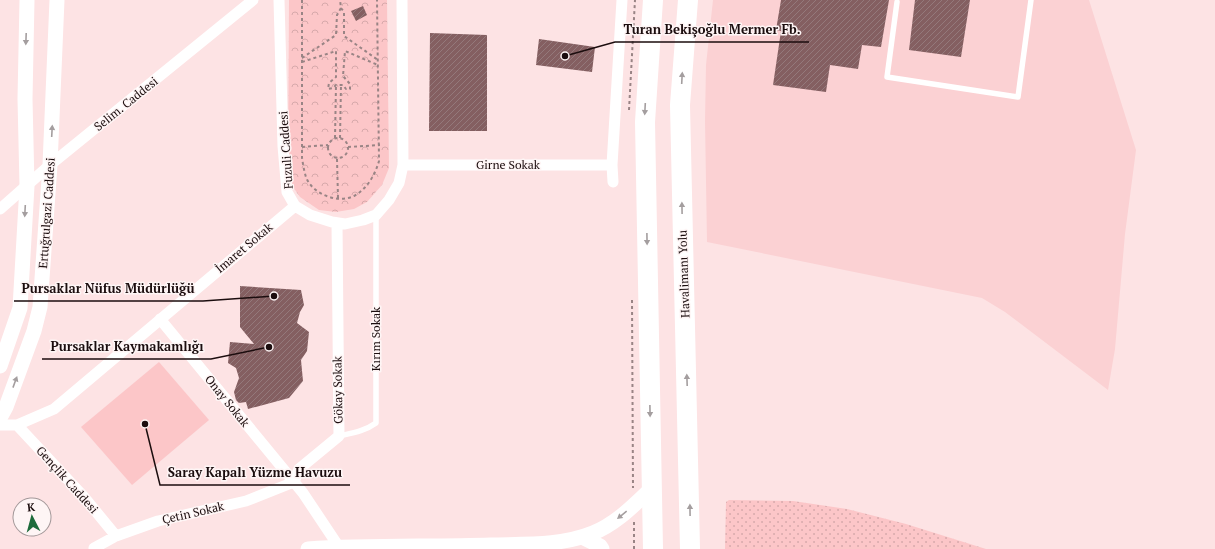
<svg xmlns="http://www.w3.org/2000/svg" width="1215" height="549" viewBox="0 0 1215 549" font-family="'PT Serif',serif">
	<defs>
		<pattern id="grass-dots" width="8" height="8" patternUnits="userSpaceOnUse"><rect width="8" height="8" fill="#fcc6c8"/><path d="M2 2h.1M6 6h.1" fill="none" stroke="#d7a9ab" stroke-width="1.8" stroke-linecap="round"/></pattern>
		<pattern id="park-crowns" width="20" height="18" patternUnits="userSpaceOnUse"><rect width="20" height="18" fill="#fcc6c8"/><path d="M2 6a3 3 0 1 1 6 0M12 15a3 3 0 1 1 6 0" fill="none" stroke="#d7a9ab"/></pattern>
		<pattern id="building-hatch" width="6" height="6" patternUnits="userSpaceOnUse"><rect width="6" height="6" fill="#845f61"/><path d="M-1 1l2-2M0 6l6-6M5 7l2-2" fill="none" stroke="#94797b"/></pattern>
	</defs>
	<rect width="100%" height="100%" fill="#fde3e4"/>
	<path fill="#fbd1d3" d="M713,0H1089L1136,150L1125,234L1115,349L1108,390L1005,312L982,298L707,242L705,121L706,65Z"/>
	<path fill="url(#grass-dots)" d="M729,500L793,501L847,509L906,524L986,549H725L726,502Z"/>
	<path fill="url(#park-crowns)" d="M289,0H387L389,168L382,185L367,202L354,209L336,212L319,210L300,197L293,187L288,171Z"/>
	<path fill="#fcc6c8" d="M159,362L209,420L132,485L81,427Z"/>
	<path fill="url(#building-hatch)" d="M781,0H889L881,47L862,45L858,69L830,65L826,92L773,85L781,31L776,30Z
		M915,0H970L961,57L909,50Z
		M363,6L367,15L356,21L351,11Z
		M430,33L487,35V131H429Z
		M539,39L595,47L592,72L536,65Z
		M240,286L301,290L304,305L300,312L297,323L309,332L307,351L301,360L303,381L289,398L248,409L246,402L239,403L236,400L234,392L239,378L236,368L228,363L230,342L254,344L240,327Z"/>
	<g fill="none" stroke-linecap="round" stroke-linejoin="round">
		<path stroke="#998485" stroke-width="2" stroke-dasharray="3 3" stroke-linecap="butt" d="M302,0V158C303,164 304,171 306,177C312,194 338,204 354,196C367,189 375,175 379,161L377,0
			M341,8L344,12V36L378,60
			M302,58L336,35L337,15L341,8L340,0
			M302,62L336,51V77L329,83L328,89L333,88L336,85H343L346,89H350V84L343,76L345,51L378,65
			M629,110L635,0
			M328 148a10 10 0 1 1 20 0a10 10 0 1 1-20 0Z
			M335,138L336,85
			M340,138L341,85
			M302,147L328,145
			M348,147L380,145
			M337,159L338,198
			M632,300L633,488
			M634,522V549"/>
		<path stroke="#fff" stroke-width="5.5" d="M897,2L887,77L1018,97L1031,0
			M339,436C352,433 365,431 376,423V215"/>
		<path stroke="#fff" stroke-width="11" d="M279,0L283,146L287,192L295,206L310,215L332,222L345,224L363,220L376,215L389,200L399,183L403,165L402,0
			M403,165H612
			M613,182L612,165L622,0
			M0,209L50,165L253,0
			M337,223L339,436L299,469L294,482L303,493L339,547
			M0,425H17L54,409L295,206
			M17,425L84,497L116,536
			M94,548L116,536L158,521L246,501L294,482L160,319"/>
		<path stroke="#fff" stroke-width="15" d="M0,366L20,308L27,186L25,99L27,0
			M0,418L6,407L34,331L40,307L50,165L57,0
			M582,537L600,546L602,549
			M308,549C369,545 430,547 491,545C525,544 561,546 593,533C616,524 634,505 651,489"/>
		<path stroke="#fff" stroke-width="20" d="M688,0L680,105L690,549
			M653,549L645,122L653,0"/>
	</g>
	<defs><path id="oneway-solid" d="M-6-.8H1V-3.2L6.5 0L1 3.2V.8H-6Z"/></defs>
	<g fill="#a49e9f">
		<use href="#oneway-solid" transform="translate(26 39) rotate(92)"/>
		<use href="#oneway-solid" transform="translate(682 78) rotate(-87)"/>
		<use href="#oneway-solid" transform="translate(645 109) rotate(93)"/>
		<use href="#oneway-solid" transform="translate(52 131) rotate(-87)"/>
		<use href="#oneway-solid" transform="translate(682 208) rotate(-91)"/>
		<use href="#oneway-solid" transform="translate(25 211) rotate(93)"/>
		<use href="#oneway-solid" transform="translate(647 239) rotate(89)"/>
		<use href="#oneway-solid" transform="translate(687 380) rotate(-92)"/>
		<use href="#oneway-solid" transform="translate(15 382) rotate(-70)"/>
		<use href="#oneway-solid" transform="translate(650 411) rotate(89)"/>
		<use href="#oneway-solid" transform="translate(690 510) rotate(-91)"/>
		<use href="#oneway-solid" transform="translate(622 515) rotate(141)"/>
	</g>
	<g text-anchor="middle" stroke-width="3" stroke-linejoin="round" paint-order="stroke">
		<g font-size="12" fill="#1b0d0e" stroke="#fef5f5">
			<text transform="translate(126 104) rotate(-39)" y="4">Selim. Caddesi</text>
			<text transform="translate(286 150) rotate(-94)" y="4">Fuzuli Caddesi</text>
			<text x="508" y="169">Girne Sokak</text>
			<text transform="translate(47 213) rotate(-86)" y="4">Ertuğrulgazi Caddesi</text>
			<text transform="translate(244 248) rotate(-40)" y="4">İmaret Sokak</text>
			<text transform="translate(684 274) rotate(-92)" y="4">Havalimanı Yolu</text>
			<text transform="translate(376 339) rotate(-90)" y="4">Kırım Sokak</text>
			<text transform="translate(338 390) rotate(-91)" y="4">Gökay Sokak</text>
			<text transform="translate(227 401) rotate(51)" y="4">Onay Sokak</text>
			<text transform="translate(67 480) rotate(48)" y="4">Gençlik Caddesi</text>
			<text transform="translate(193 513) rotate(-13)" y="4">Çetin Sokak</text>
		</g>
	</g>
	<path fill="none" stroke="#1b0d0e" stroke-width="1.5" d="M565 56L615 42H809M274 296L203 301H14M269 347L211 359H42M145 424L160 485H350"/>
	<g fill="#1b0d0e" stroke="#fef5f5" stroke-width="1.5">
		<circle cx="565" cy="56" r="4"/>
		<circle cx="274" cy="296" r="4"/>
		<circle cx="269" cy="347" r="4"/>
		<circle cx="145" cy="424" r="4"/>
	</g>
	<g font-size="13" text-anchor="middle" font-weight="bold" fill="#1b0d0e" stroke="#fef5f5" stroke-width="3" stroke-linejoin="round" paint-order="stroke">
		<text x="712" y="34">Turan Bekişoğlu Mermer Fb.</text>
		<text x="108" y="293">Pursaklar Nüfus Müdürlüğü</text>
		<text x="127" y="351">Pursaklar Kaymakamlığı</text>
		<text x="255" y="477">Saray Kapalı Yüzme Havuzu</text>
	</g>
	<g transform="translate(32 517) rotate(354)"><circle r="19" fill="#fef5f5" stroke="#a39899"/>
	<path d="M0-3L7 15L0 10L-7 15Z" fill="#1d6b3b"/>
	<text y="-6" font-size="11" font-weight="bold" text-anchor="middle" fill="#1b0d0e">K</text>
	</g>
</svg>
